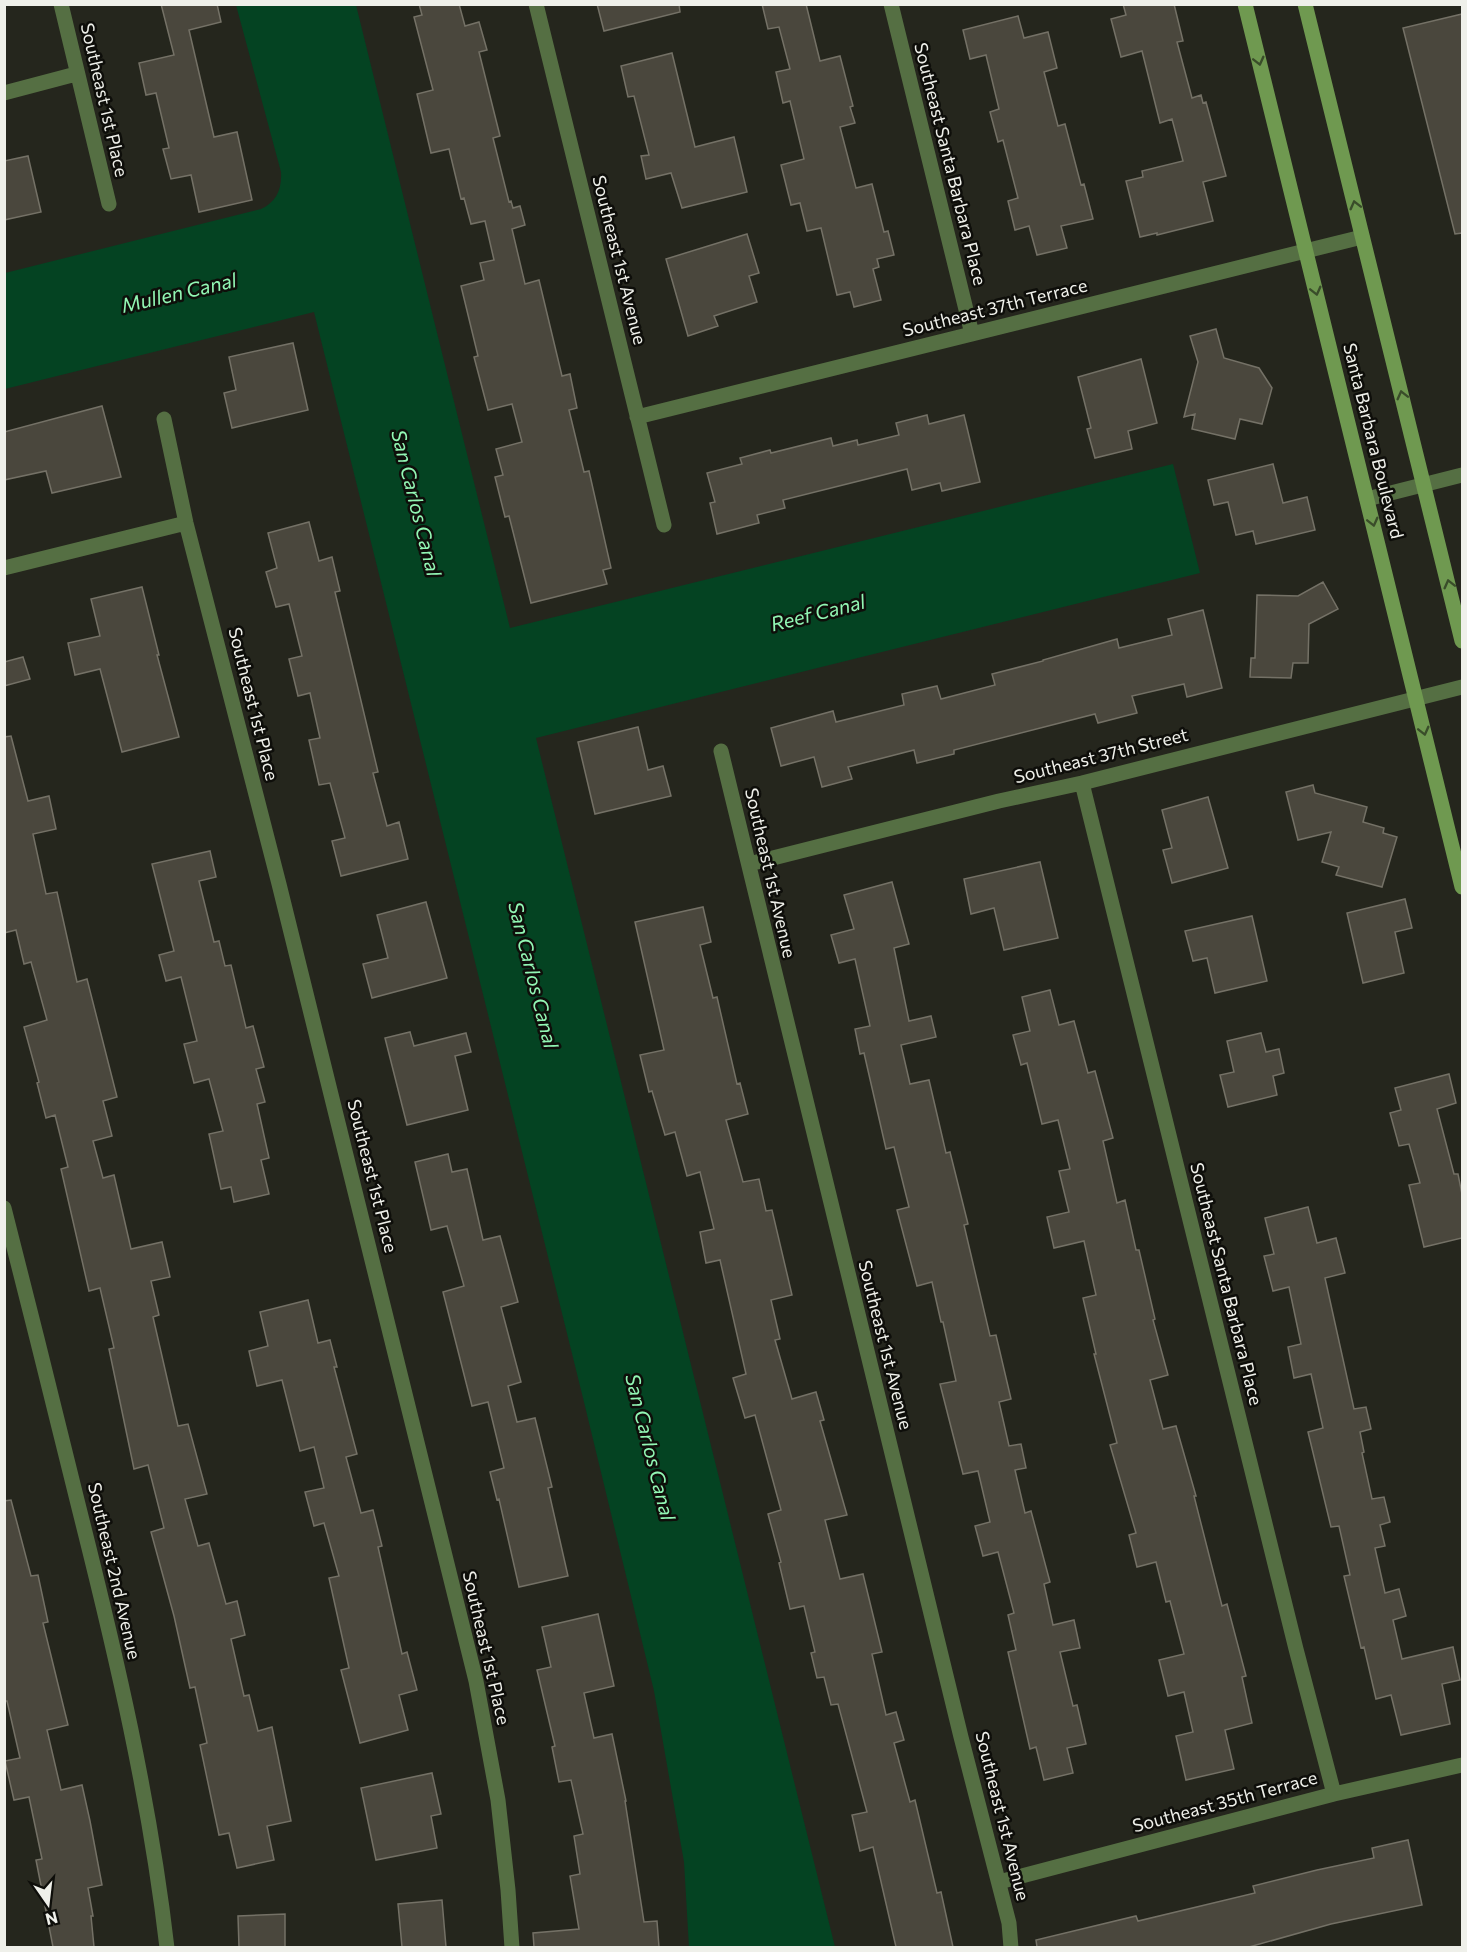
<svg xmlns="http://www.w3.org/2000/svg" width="1467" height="1952" viewBox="0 0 1467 1952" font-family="Commissioner,sans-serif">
	<rect width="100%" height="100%" fill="#25261d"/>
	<path fill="#044322" d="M236,5H356L510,628L1173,464L1200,573L536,738L835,1947H689L684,1862L654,1691L583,1398L314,312L5,389V273L261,209C276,202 282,190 281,172Z"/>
	<path fill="#4a473d" stroke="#747166" stroke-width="1.5" d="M161,4H217L221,22L189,30L214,137L237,132L252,200L199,212L191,175L171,179L163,149L169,148L156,93L146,95L139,63L174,55Z
		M419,4H459L465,26L479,22L487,50L479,52L500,136L493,138L509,202L511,201L513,208L520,206L525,225L512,229L525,284L539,280L562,376L570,374L577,408L569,410L584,472L589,471L611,568L603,570L607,584L531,603L509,516L505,517L495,477L503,475L496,449L522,442L512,404L488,410L474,357L478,356L461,286L484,280L480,263L494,260L485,221L471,224L464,198L461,199L449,149L431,153L417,94L433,90L414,17L422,15Z
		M597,4H679L680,12L604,31Z
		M762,4H806L820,61L840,56L853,106L850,107L855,123L840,127L856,188L872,184L884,232L888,231L894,255L877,259L879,267L873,269L881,300L854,307L850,292L837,295L821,228L807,231L800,203L791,205L781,165L804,159L790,101L783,103L776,72L790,69L779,27L768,29Z
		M1123,4H1174L1183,41L1177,42L1192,98L1201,95L1203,103L1206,102L1226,176L1203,182L1213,221L1157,235V233L1140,237L1126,181L1143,177L1142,171L1183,161L1172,119L1160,123L1142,51L1121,57L1111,19L1126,15Z
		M1462,14V233L1455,234L1403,28Z
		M1018,16L1024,38L1048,32L1057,68L1044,72L1058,126L1065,124L1081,185L1084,184L1093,219L1061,226L1067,248L1037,255L1029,226L1015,230L1008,201L1018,198L1003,140L998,142L990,112L999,109L986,55L970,59L963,30Z
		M672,53L695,147L734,137L747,192L682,208L671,173L646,179L641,156L649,155L634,96L628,97L621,66Z
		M28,156L41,212L4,220V161Z
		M747,234L759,273L749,276L757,302L714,316L718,326L688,336L666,259Z
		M1216,329L1224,358L1259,368L1272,388L1262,424L1240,419L1235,439L1192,429L1195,414L1184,417L1198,362L1190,336Z
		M293,343L308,410L232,428L224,393L236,390L229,357Z
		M1141,359L1157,423L1128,431L1132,449L1095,458L1087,429L1091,428L1078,377Z
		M102,406L121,477L52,493L46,471L4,480V432Z
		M927,415L929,424L964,415L980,482L942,491L940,483L912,490L907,469L783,500L785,508L757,515L759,523L717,534L710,503L715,502L707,473L742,464L740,458L770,450L771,453L831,438L833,446L857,440L858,445L899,435L896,423Z
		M1273,464L1283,503L1307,497L1315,530L1256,544L1253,531L1236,535L1228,502L1214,505L1208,480Z
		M309,522L319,561L332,557L340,591L335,592L378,772L373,773L387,826L399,822L408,859L341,876L332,841L345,838L330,783L319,785L309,740L320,738L310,693L298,696L289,659L302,656L289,604L276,607L266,572L277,568L268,533Z
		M1323,582L1338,609L1309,624L1308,663H1293L1291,678L1250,677L1251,658H1255L1257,595L1298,596Z
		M142,587L159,655H157L179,737L122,752L100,669L75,675L68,643L100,636L91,599Z
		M1203,610L1222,688L1187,697L1184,684L1132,696L1137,713L1098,723L1095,714L954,750V754L917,763L914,750L848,767L852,779L822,787L814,757L781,766L771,728L833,711L836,722L904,705L902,694L937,686L941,699L995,685L992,674L1043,661V660L1117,639L1119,648L1172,635L1168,619Z
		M23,657L30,679L4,686V662Z
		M638,727L648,770L663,766L671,796L595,814L578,742Z
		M11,736L28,801L49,796L56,829L33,834L46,894L57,892L77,982L87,979L117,1097L103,1101L112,1136L93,1141L103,1178L114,1175L131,1249L162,1242L170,1277L151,1281L159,1315L153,1317L178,1426L188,1424L207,1494L185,1499L198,1546L209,1543L226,1604L237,1601L245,1635L231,1639L244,1696L249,1695L258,1731L272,1727L291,1821L267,1826L274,1860L237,1868L229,1833L219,1835L200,1745L207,1743L195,1687L190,1688L174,1616L151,1532L164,1528L148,1465L134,1469L109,1349L114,1348L100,1288L89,1291L61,1169L68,1167L55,1115L46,1118L37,1083L39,1082L24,1027L47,1020L31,962L24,964L16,930L4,933V737Z
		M1313,785L1315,793L1367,807L1363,822L1384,828L1383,833L1397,837L1382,887L1336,875L1339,867L1322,862L1331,832L1298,840L1286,792Z
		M1208,797L1228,868L1172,883L1163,850L1172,848L1162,810Z
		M210,851L216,877L199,881L214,942L219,941L225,966L231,965L246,1028L253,1026L264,1067L256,1069L265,1102L257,1104L269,1158L261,1160L269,1194L234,1202L231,1187L221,1189L209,1134L223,1131L209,1079L194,1083L184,1044L197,1041L181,977L166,981L159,955L174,951L152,864Z
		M1040,862L1058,938L1004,950L994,908L971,914L964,879Z
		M892,882L909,944L894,948L909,1021L931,1016L936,1037L901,1045L910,1084L929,1080L946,1153L950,1152L968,1224L964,1225L990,1336L996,1335L1011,1399L999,1402L1009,1446L1021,1444L1026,1468L1015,1470L1025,1513L1031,1511L1050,1582L1044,1584L1053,1625L1074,1620L1080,1648L1060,1652L1073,1706L1077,1705L1086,1744L1067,1748L1073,1773L1044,1780L1036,1747L1030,1749L1008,1652L1016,1650L1008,1615L1014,1613L998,1552L983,1556L975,1526L990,1522L978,1471L963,1474L940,1384L956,1381L943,1322H941L932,1282L917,1286L897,1210L909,1207L894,1147L886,1149L864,1053L860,1054L855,1029L870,1026L855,959L839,963L831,935L854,929L844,895Z
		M1405,899L1412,928L1395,932L1404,973L1363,983L1347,913Z
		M426,902L447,978L372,998L363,964L388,958L377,915Z
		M703,907L711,942L700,945L713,998L717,997L737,1084L740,1083L748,1114L726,1120L743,1182L759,1179L766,1211L772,1210L792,1295L771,1300L780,1339L775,1340L792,1399L816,1392L824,1420L820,1421L847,1515L825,1520L840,1579L863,1574L882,1652L872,1654L886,1715L896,1712L904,1740L894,1743L910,1802L915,1800L937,1893L941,1892L953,1947H896L873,1847L860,1851L852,1815L867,1812L838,1704L831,1705L824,1677L817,1678L811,1653L815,1652L804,1606L790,1609L779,1563L781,1562L768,1514L781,1510L755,1415L745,1418L733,1378L746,1374L720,1260L706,1263L700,1232L714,1229L700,1172L687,1176L675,1132L665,1135L652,1091L649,1092L640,1055L664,1050L635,922Z
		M1252,916L1267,981L1215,993L1207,958L1193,961L1185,931Z
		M1050,990L1059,1025L1074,1021L1088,1073L1095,1071L1113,1138L1103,1141L1117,1203L1125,1200L1136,1250H1139L1155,1319L1153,1320L1168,1375L1150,1380L1163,1429L1176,1426L1196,1496H1194L1222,1606L1227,1604L1246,1676L1242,1677L1252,1723L1225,1730L1234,1769L1186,1780L1176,1736L1193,1732L1184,1692L1168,1696L1159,1660L1184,1654L1170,1601L1166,1602L1156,1562L1137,1567L1129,1535L1136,1533L1110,1445L1117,1443L1094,1354H1096L1083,1298L1096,1295L1084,1241L1054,1248L1047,1217L1069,1212L1059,1171L1070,1169L1058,1120L1042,1124L1027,1063L1021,1065L1013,1035L1030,1031L1022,997Z
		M410,1032L414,1046L466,1033L471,1052L455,1056L468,1110L407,1125L385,1038Z
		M1261,1033L1266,1052L1279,1049L1284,1073L1273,1076L1277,1095L1228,1107L1220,1075L1234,1072L1227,1041Z
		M1449,1074L1456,1103L1437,1109L1454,1174H1458L1462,1194V1238L1424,1247L1409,1185L1420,1183L1409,1144L1399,1146L1390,1113L1401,1110L1395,1088Z
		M448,1154L452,1172L467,1169L483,1240L500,1236L518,1302L501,1307L521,1382L508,1386L517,1422L535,1418L552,1487L548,1488L568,1576L519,1587L499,1499L497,1500L490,1472L504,1468L488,1402L472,1406L443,1292L464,1286L447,1226L431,1230L415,1162Z
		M1308,1207L1317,1243L1336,1238L1345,1273L1325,1278L1354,1409L1366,1407L1371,1429L1360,1432L1364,1452L1362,1453L1372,1499L1384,1497L1390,1522L1380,1525L1385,1546L1375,1548L1385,1593L1399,1589L1406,1616L1393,1620L1402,1659L1453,1647L1460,1680L1442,1684L1450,1724L1401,1735L1391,1695L1376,1699L1364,1647L1361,1648L1344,1576L1350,1575L1339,1526L1331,1527L1308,1432L1323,1428L1311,1374L1294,1378L1288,1347L1301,1344L1289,1287L1273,1291L1264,1256L1274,1254L1265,1218Z
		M308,1300L318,1343L330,1340L337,1367H334L357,1454L346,1457L361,1513L373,1510L382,1546L378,1547L402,1654L407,1652L417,1690L399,1695L408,1730L360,1743L341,1670L349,1668L329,1578L339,1576L324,1523L314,1526L305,1492L324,1488L314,1447L300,1451L282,1380L257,1386L249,1351L268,1346L260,1312Z
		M11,1500L31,1576L38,1575L48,1622L43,1623L68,1725L47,1730L61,1790L82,1785L90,1821L102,1885L88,1888L93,1916H91L94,1947H53L36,1860L42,1859L29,1797L14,1800L5,1761L20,1758L7,1701H4V1501Z
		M598,1614L614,1686L584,1693L594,1738L612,1734L626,1801H625L644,1922L657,1921L659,1947H534L533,1933L579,1929L570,1876L580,1874L574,1836L583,1834L571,1780L559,1782L552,1747L555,1746L537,1670L551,1667L542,1627Z
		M432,1773L441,1814L431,1816L437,1848L376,1860L361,1788Z
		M1408,1840L1422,1905L1331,1924L1249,1947H1037L1036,1940L1136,1916L1138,1921L1255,1893L1253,1886L1317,1870L1374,1858L1372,1848Z
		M442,1900L446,1947H402L398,1904Z
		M285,1914V1947H239L238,1916Z"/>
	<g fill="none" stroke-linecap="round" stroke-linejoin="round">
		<path stroke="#556f43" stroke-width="15" d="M61,4L109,204
			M536,4L664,525
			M891,4L972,334
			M4,93L76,74
			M637,417L1362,237
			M164,419L186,523L279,884L476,1681L498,1800L508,1890L512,1948
			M1367,499L1462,475
			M4,568L186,523
			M721,751L961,1737L1009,1923L1011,1948
			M1082,783L1296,1649L1334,1794
			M749,864L999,801L1082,783L1462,687
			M4,1208C30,1309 55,1411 80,1512C116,1655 150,1800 167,1948
			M999,1882L1334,1794L1462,1765"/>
		<path stroke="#6f9950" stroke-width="15" d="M1245,4L1462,887
			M1305,4L1462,641"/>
	</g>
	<defs><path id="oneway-chevron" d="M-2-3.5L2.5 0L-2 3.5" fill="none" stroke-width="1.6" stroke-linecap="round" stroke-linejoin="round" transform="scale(1.5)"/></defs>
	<g stroke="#3a4d2a">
		<use href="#oneway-chevron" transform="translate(1259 61) rotate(76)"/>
		<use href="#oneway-chevron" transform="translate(1355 205) rotate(-104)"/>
		<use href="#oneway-chevron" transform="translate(1316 291) rotate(76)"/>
		<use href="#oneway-chevron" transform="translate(1402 395) rotate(-104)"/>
		<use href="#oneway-chevron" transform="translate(1373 522) rotate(76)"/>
		<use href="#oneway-chevron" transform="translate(1449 584) rotate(-104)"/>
		<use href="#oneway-chevron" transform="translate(1424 731) rotate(76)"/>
	</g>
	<g text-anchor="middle" stroke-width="5" stroke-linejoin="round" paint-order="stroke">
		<g font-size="18" fill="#eff0ea" stroke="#0e0e0a">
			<text transform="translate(104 100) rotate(77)" y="6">Southeast 1st Place</text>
			<text transform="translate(950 164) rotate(76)" y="6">Southeast Santa Barbara Place</text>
			<text transform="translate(619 260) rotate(76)" y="6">Southeast 1st Avenue</text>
			<text transform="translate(995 308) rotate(-14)" y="6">Southeast 37th Terrace</text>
			<text transform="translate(1373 441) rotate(76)" y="6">Santa Barbara Boulevard</text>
			<text transform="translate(253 704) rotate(76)" y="6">Southeast 1st Place</text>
			<text transform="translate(1101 756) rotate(-14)" y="6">Southeast 37th Street</text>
			<text transform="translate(770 873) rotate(77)" y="6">Southeast 1st Avenue</text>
			<text transform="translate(372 1176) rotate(76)" y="6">Southeast 1st Place</text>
			<text transform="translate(1226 1284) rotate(76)" y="6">Southeast Santa Barbara Place</text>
			<text transform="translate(885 1345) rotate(76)" y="6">Southeast 1st Avenue</text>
			<text transform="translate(114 1571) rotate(77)" y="6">Southeast 2nd Avenue</text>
			<text transform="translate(486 1648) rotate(77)" y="6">Southeast 1st Place</text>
			<text transform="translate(1225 1802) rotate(-15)" y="6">Southeast 35th Terrace</text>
			<text transform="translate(1002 1816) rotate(76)" y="6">Southeast 1st Avenue</text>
		</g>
		<g font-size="20" font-style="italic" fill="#92f7b4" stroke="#0e0e0a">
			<text transform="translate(179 293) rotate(-13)" y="7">Mullen Canal</text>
			<text transform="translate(416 503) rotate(76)" y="7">San Carlos Canal</text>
			<text transform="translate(818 613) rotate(-14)" y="7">Reef Canal</text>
			<text transform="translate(533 975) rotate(76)" y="7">San Carlos Canal</text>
			<text transform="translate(650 1447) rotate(76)" y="7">San Carlos Canal</text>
		</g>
	</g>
	<rect width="1467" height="1952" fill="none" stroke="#eff0ea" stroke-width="12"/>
	<g transform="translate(48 1904) rotate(166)" stroke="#0e0e0a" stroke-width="4.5" paint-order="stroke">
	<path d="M0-4.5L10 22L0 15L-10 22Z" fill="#eff0ea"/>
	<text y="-9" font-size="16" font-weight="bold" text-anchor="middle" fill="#eff0ea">N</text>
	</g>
</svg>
